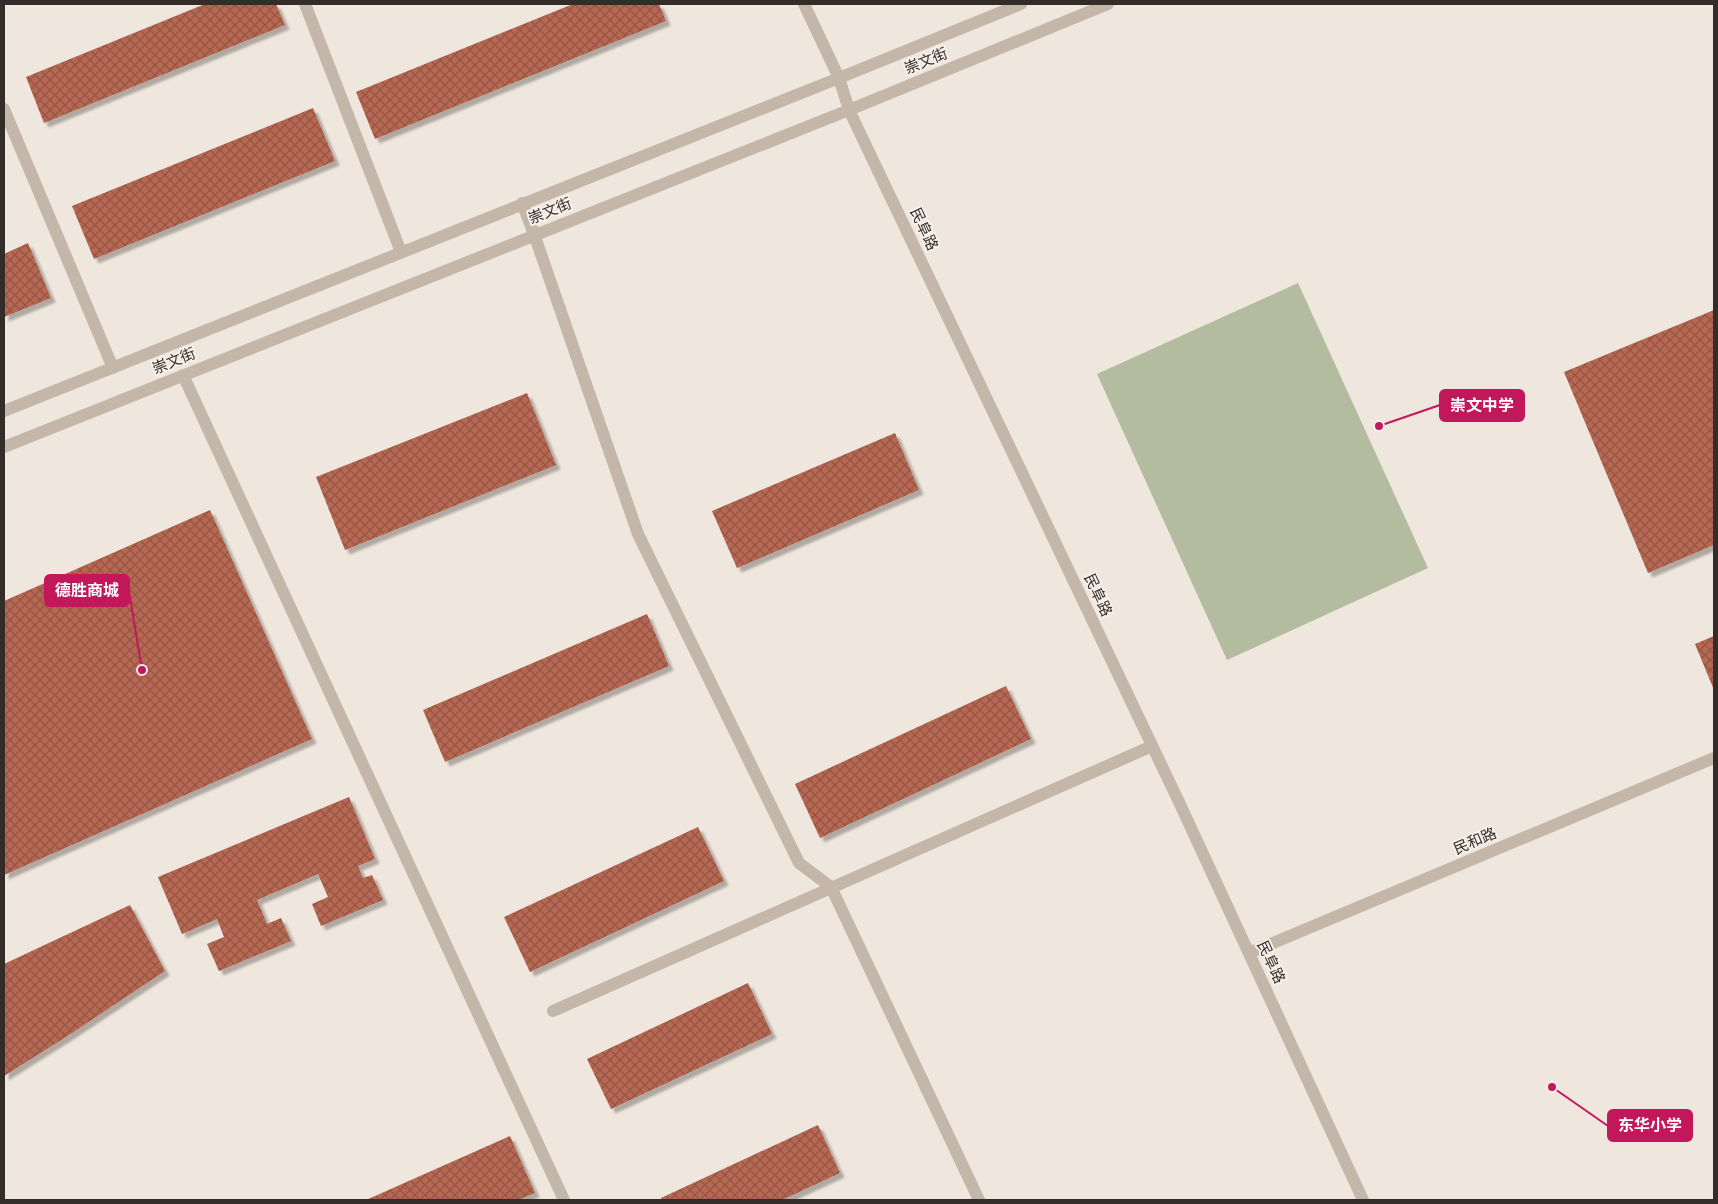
<svg xmlns="http://www.w3.org/2000/svg" width="1718" height="1204" viewBox="0 0 1718 1204" font-family="Karla,'Noto Sans SC',sans-serif">
	<defs>
		<pattern id="building-cross-hatch" width="8" height="8" patternUnits="userSpaceOnUse" patternTransform="scale(1.25)"><rect width="8" height="8" fill="#b66753"/><path d="M0 0l8 8M0 8l8-8" fill="none" stroke="#955545"/></pattern>
		<filter id="shadow"><feDropShadow dx="4.5" dy="4.5" stdDeviation="1" flood-color="#0004"/></filter>
	</defs>
	<rect width="100%" height="100%" fill="#efe6dd"/>
	<path fill="#b3bc9f" d="M1298,283L1428,568L1227,660L1097,374Z"/>
	<path fill="url(#building-cross-hatch)" filter="url(#shadow)" d="M205,4H276L285,25L44,123L26,77Z
		M573,4H659L666,21L375,139L356,92Z
		M313,108L335,161L94,259L72,206Z
		M28,243L51,298L4,317V254Z
		M1714,310V545L1648,573L1564,372Z
		M527,393L556,465L345,550L316,477Z
		M895,433L919,490L737,568L712,511Z
		M210,510L312,739L4,875V601Z
		M647,614L669,666L445,762L423,710Z
		M1714,636V690L1695,644Z
		M1006,686L1031,739L820,838L795,784Z
		M349,797L375,859L358,866L363,878L372,875L383,900L321,926L312,904L328,897L318,874L257,900L267,924L281,918L291,941L219,971L207,944L224,937L217,919L182,934L158,877Z
		M698,827L724,881L530,972L504,917Z
		M130,905L165,971L66,1037L4,1076V964Z
		M748,983L772,1034L611,1109L587,1059Z
		M818,1125L840,1173L782,1200H662L661,1198Z
		M510,1136L535,1193L518,1200H366Z"/>
	<g fill="none" stroke-linecap="round" stroke-linejoin="round">
		<path stroke="#c5b6aa" stroke-width="12" d="M305,4L401,252
			M804,4L839,78L849,110L1179,802L1363,1200
			M4,109L113,368
			M522,203L534,234L638,534L799,863L831,887L979,1200
			M183,375L564,1200
			M4,411L839,78L1021,4
			M4,447L849,110L1108,4
			M1249,953L1714,758
			M553,1011L1152,746"/>
	</g>
	<g text-anchor="middle" stroke-width="4" stroke-linejoin="round" paint-order="stroke">
		<g font-size="15" fill="#342c29" stroke="#f7f0e9">
			<text transform="translate(926 61) rotate(-22)" y="5">崇文街</text>
			<text transform="translate(550 211) rotate(-22)" y="5">崇文街</text>
			<text transform="translate(924 229) rotate(65)" y="5">民阜路</text>
			<text transform="translate(174 361) rotate(-22)" y="5">崇文街</text>
			<text transform="translate(1098 595) rotate(65)" y="5">民阜路</text>
			<text transform="translate(1475 841) rotate(-23)" y="5">民和路</text>
			<text transform="translate(1271 962) rotate(65)" y="5">民阜路</text>
		</g>
	</g>
	<path fill="none" stroke="#c2185b" stroke-width="2" d="M1379 426L1440 405M142 670L129 591M1552 1087L1608 1126"/>
	<g fill="#c2185b" stroke="#f7f0e9" stroke-width="2">
		<circle cx="1379" cy="426" r="5"/>
		<circle cx="142" cy="670" r="5"/>
		<circle cx="1552" cy="1087" r="5"/>
	</g>
	<g fill="#c2185b" stroke="#c2185b" stroke-width="2">
		<rect x="1440" y="390" width="84" height="31" rx="5"/>
		<rect x="45" y="575" width="84" height="31" rx="5"/>
		<rect x="1608" y="1110" width="84" height="31" rx="5"/>
	</g>
	<g font-size="16" text-anchor="middle" font-weight="bold" fill="#fff">
		<text x="1482" y="411">崇文中学</text>
		<text x="87" y="596">德胜商城</text>
		<text x="1650" y="1131">东华小学</text>
	</g>
	<rect width="1718" height="1204" fill="none" stroke="#342c29" stroke-width="10"/>
</svg>
